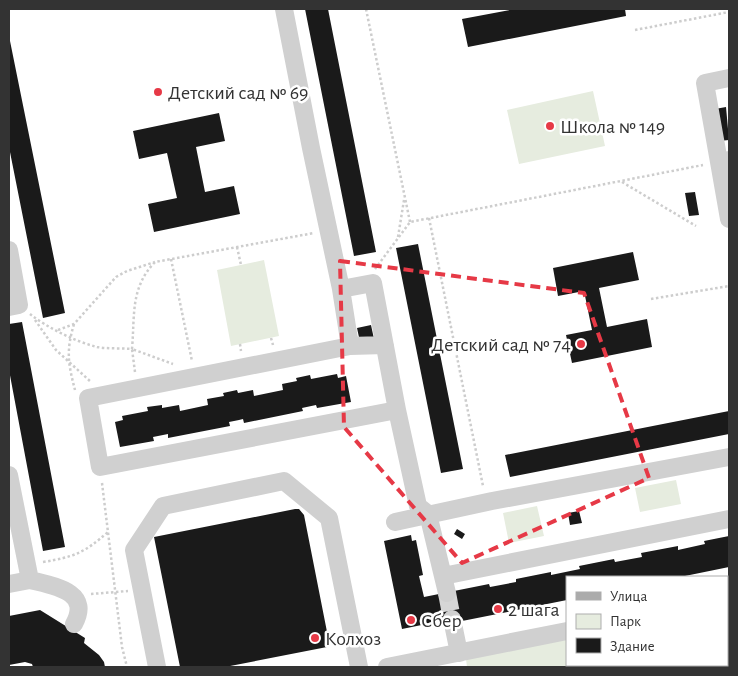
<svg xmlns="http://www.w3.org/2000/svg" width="738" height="676" viewBox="0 0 738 676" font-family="'Alegreya Sans',sans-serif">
	<rect width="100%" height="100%" fill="#fff"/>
	<path fill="#e6ecdf" d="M593,91L605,146L519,164L507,110Z
		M264,260L279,336L231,346L217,270Z
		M676,480L681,504L640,512L635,488Z
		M537,506L544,536L509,543L503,513Z
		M567,639V665H666L654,667H467L466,659Z"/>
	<path fill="#1a1a1a" d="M305,9H328L376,252L354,256Z
		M515,9H625L626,16L468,47L462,19Z
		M9,36L65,313L43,318L9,147Z
		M726,107L729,140L719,141L715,109Z
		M219,113L225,141L196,147L205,192L234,186L240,214L154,232L148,204L177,198L167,153L139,159L133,131Z
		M695,192L699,215L689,216L685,193Z
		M418,244L463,469L441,473L396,248Z
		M633,252L639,280L599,288L607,327L647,319L652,347L572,363L566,335L592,330L584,291L558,296L553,268Z
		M22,322L65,547L43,551L9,370V324Z
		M371,325L374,339L360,342L357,328Z
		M337,374L338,378L346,376L351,402L317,408L316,405L302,408L303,411L244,423L243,419L239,420L229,422L230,426L168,438V434L153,437L154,441L120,447L115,422L123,420L122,416L148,411L147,407L162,405V408L179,405L180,411L208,405L207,399L224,396L223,393L237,390L238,393L253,390L254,396L283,390L282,384L297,381L296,378L310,375L311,379Z
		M729,411V434L510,477L505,455Z
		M295,509H299L304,515L329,642L327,647L225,667H180L154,537Z
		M579,511L582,523L570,525L568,513Z
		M457,529L465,534L462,539L454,534Z
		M411,535L412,541L416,540L423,575L419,576L424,597L489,584L490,587L516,582V579L551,572V575L580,569L579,566L614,559L615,562L642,557L641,553L678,546V550L705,544L704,541L729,536V567L680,577H567V600L457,622L456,618L402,629L384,541Z
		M40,610L85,638L84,643L99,655L104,662L105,667H33L32,664L25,662L9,665V616Z"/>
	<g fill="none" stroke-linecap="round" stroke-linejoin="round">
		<path stroke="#d6d6d6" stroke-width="18" stroke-dasharray="18 9" stroke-linecap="butt" d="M447,593L452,619"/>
		<path stroke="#cdcdcd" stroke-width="2.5" stroke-dasharray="2.5 2.5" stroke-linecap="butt" d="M366,9L410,222
			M635,30L729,12
			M622,182L696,226
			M429,218L483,486
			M398,237L404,200
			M237,247L241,265
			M171,259L192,361
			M375,269L410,222L703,165
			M651,299L729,286
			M30,314C48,328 74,341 97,347C108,349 121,348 132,349C135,315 130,288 155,262L314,233
			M35,320L56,350L91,382
			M74,324C66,351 68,363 75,390
			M58,330L74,324L116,277L127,271L155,262
			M271,338L273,345
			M240,344L241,351
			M135,372L132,349L173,364
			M102,483L122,647L127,667
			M43,562C74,557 84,553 108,532
			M91,594L128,591"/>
		<path stroke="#d0d0d0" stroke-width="18" d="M284,9L311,148L341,289L373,283L397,410L418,506L428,514L447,593
			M729,160L719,162L729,219
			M719,162L705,83L729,78
			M9,250L19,305L9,307
			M341,289L350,346
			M385,345L350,346L88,398L100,467L397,410
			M9,475L30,580C53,586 92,591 74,624
			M395,522L492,501L729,457
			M443,576L729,519
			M9,584L30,580
			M727,599L729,598
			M452,619L459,653
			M157,667L134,550L163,506L284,481L329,518L359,667
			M387,667L567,631"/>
		<path stroke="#ababab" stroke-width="22" d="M725,667L729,666"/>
	</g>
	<path fill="none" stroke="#e63946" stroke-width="4" stroke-dasharray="10 6" stroke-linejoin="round" d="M340,261L584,293L649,478L462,563L344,427Z"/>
	<g fill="#e63946" stroke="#fff" stroke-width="2">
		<circle cx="158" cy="92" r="5"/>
		<circle cx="550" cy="126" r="5"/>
		<circle cx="581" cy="344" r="5"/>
		<circle cx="498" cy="609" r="5"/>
		<circle cx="411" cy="620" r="5"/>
		<circle cx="315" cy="638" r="5"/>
	</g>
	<g text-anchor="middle" stroke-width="5" stroke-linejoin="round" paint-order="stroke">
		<g font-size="20" fill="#333" stroke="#fff" text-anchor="start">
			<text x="168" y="99">Детский сад № 69</text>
			<text x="560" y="133">Школа № 149</text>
			<text x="571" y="351" text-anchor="end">Детский сад № 74</text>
			<text x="508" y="616">2 шага</text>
			<text x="421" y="627">Сбер</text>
			<text x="325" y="645">Колхоз</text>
		</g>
	</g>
	<rect width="738" height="676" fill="none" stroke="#333333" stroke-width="20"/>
	<rect x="566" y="576" width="162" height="90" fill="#ffffff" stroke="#adadad"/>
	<rect x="576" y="592" width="25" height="8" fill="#ababab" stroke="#adadad"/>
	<text x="610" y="601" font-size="15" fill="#333333">Улица</text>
	<rect x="576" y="614" width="25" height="15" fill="#e6ecdf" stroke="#adadad"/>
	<text x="610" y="626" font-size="15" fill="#333333">Парк</text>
	<rect x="576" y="638" width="25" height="15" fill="#1a1a1a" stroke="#adadad"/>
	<text x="610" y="651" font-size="15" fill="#333333">Здание</text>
</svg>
